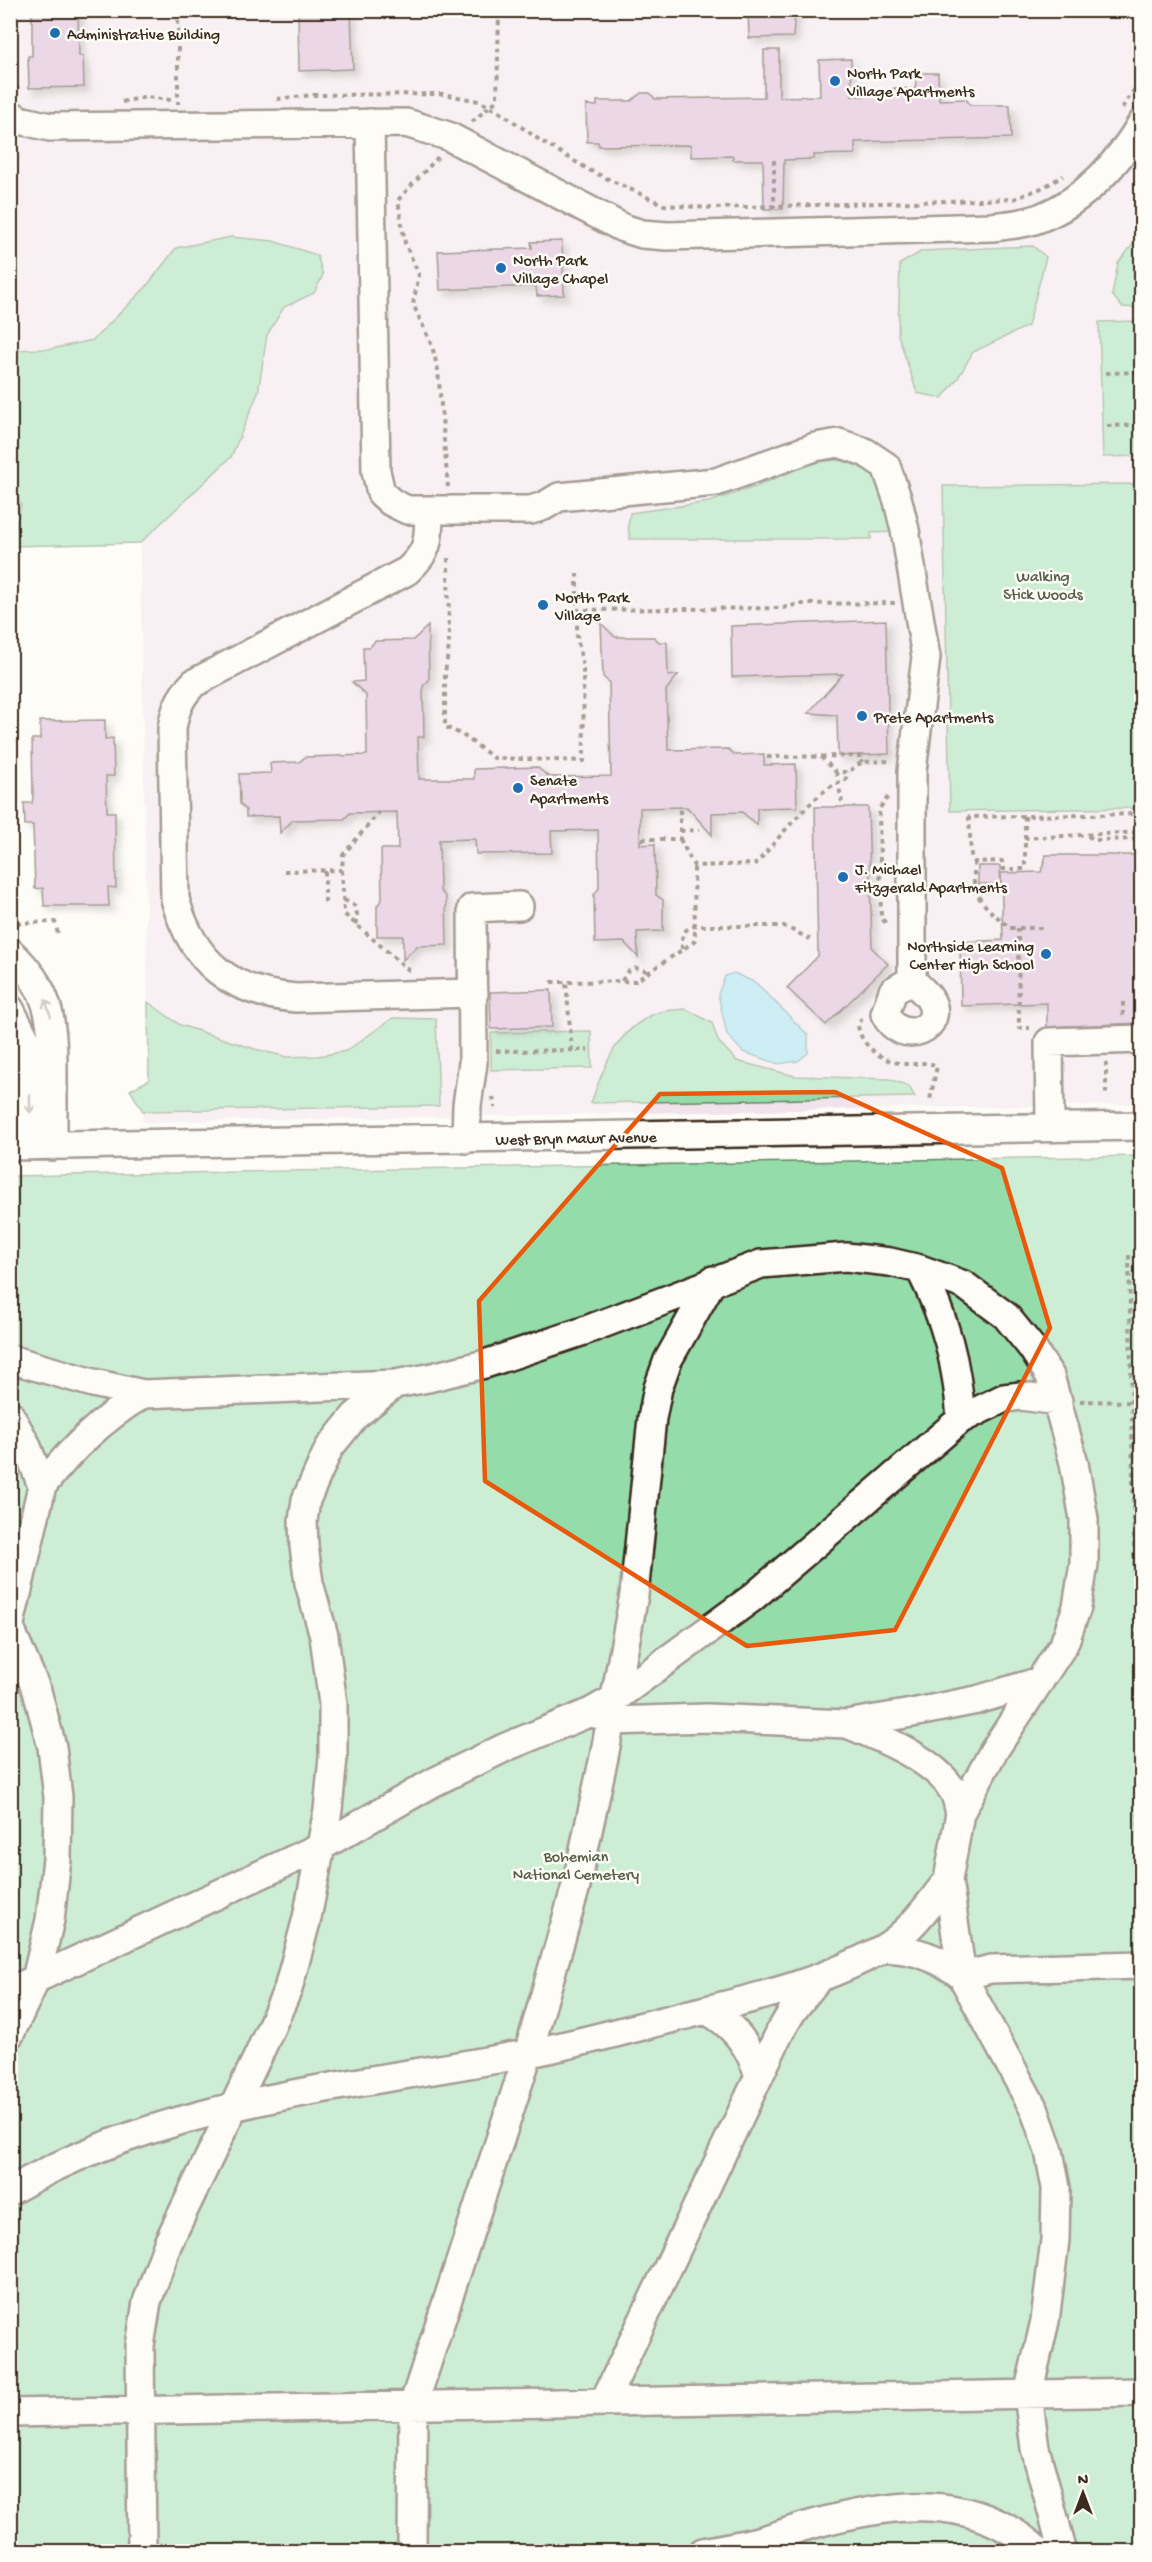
<svg xmlns="http://www.w3.org/2000/svg" width="1152" height="2562" viewBox="0 0 1152 2562" font-family="'Gochi Hand',sans-serif">
	<defs>
		<filter id="shadow"><feDropShadow dx="5.5" dy="5.5" stdDeviation="3" flood-color="#0004"/></filter>
	</defs>
	<rect width="100%" height="100%" fill="#fdfcf7"/>
	<filter id="ink" filterUnits="userSpaceOnUse"><feTurbulence type="fractalNoise" baseFrequency=".0167" numOctaves="2"/><feDisplacementMap in="SourceGraphic" scale="12" xChannelSelector="R" yChannelSelector="G"/><feConvolveMatrix kernelMatrix="1 2 1 2 8 2 1 2 1" color-interpolation-filters="sRGB"/></filter>
	<g filter="url(#ink)">
		<path fill="#f1e3eb" d="M10,11H1141V484L944,486L950,811L1141,808V1104L143,1122V1111L130,1090L149,1080L140,543L11,546Z"/>
		<path fill="#95dcab" stroke="#688364" stroke-width="1.5" d="M1141,234V308L1122,307L1112,295L1118,263Z
			M231,237L273,241L317,255L323,275L314,293L284,307L267,335L258,393L231,457L140,543L11,546L21,505L11,485V350L51,349L93,340L146,287L176,248Z
			M1033,246L1046,257L1028,326L973,352L958,378L942,398L917,393L898,335L900,264L922,251Z
			M1141,321V456L1103,457L1099,322Z
			M837,460C854,463 876,472 885,489C890,501 890,519 892,532L871,533V539H630L628,526L630,513L709,502L758,486L809,463Z
			M1141,484V808L950,811L943,486Z
			M148,1002L180,1025L255,1049L287,1057L318,1056L346,1051L393,1018L436,1019L439,1106L143,1111L130,1090L149,1080Z
			M686,1009L712,1023L718,1041L737,1061L795,1076L889,1079L909,1086L915,1097L591,1103C605,1065 614,1033 654,1014C663,1010 676,1010 686,1009Z
			M591,1031L592,1068L491,1070V1033Z
			M1141,1156V2551H11L10,1176Z"/>
		<path fill="#91def0" stroke="#6f969c" stroke-width="1.5" d="M734,973L756,983L808,1035V1053L798,1061L779,1064L743,1052L727,1035L718,994L725,976Z"/>
		<path fill="#d4aacf" stroke="#3b2a1e" stroke-width="1.5" filter="url(#shadow)" d="M32,10H78L79,56H83L84,87L29,88L28,56H32Z
			M298,10H351L353,69L299,71Z
			M748,10H795L793,37L749,38Z
			M764,50H779V97L820,96L819,60L851,59L852,96H885L894,88L916,89L915,73H938L939,100L966,99L970,105H1010L1011,138L855,142V154L814,155V159L784,160L783,209H764L763,160H733V156L691,157V145L599,146L598,142H587L586,105L597,106V101H631L641,93H650L655,99L764,97Z
			M562,241L564,295L537,296L536,286L440,290L438,251L532,248L531,242Z
			M886,620L889,754L838,756L837,715L808,713L843,674L732,677L731,626Z
			M601,623L615,637H654L659,642H667L668,676L678,675L666,690L668,750L728,749L735,755L764,754V765L796,764L797,807L757,808V825L742,812L712,813V835L687,807L640,808V845L655,844L656,895L663,900V931L637,932L638,957L624,942L595,943L594,895L599,888L598,830L551,831L552,853L476,854L475,839L439,840L440,891L446,897L447,945L417,946L403,960V936H377V906L382,899L381,849H398L397,812L350,813L344,819L293,820L280,833L279,816L246,817V810L240,804L239,774L271,773L270,763L299,762L305,757L367,755L366,695L352,682L364,681L363,647H370L375,641L413,640L428,626L429,680L423,686L424,737H418L419,779H474V769L537,767L549,777L611,776L609,682L603,677Z
			M105,720V739L113,738L114,776H106L107,812H115L116,888L108,887L109,906H44L43,888L35,889L33,825H25L24,803H32L33,796L32,739H40V721Z
			M815,807H868L872,948L888,964L826,1025L787,988L818,956Z
			M1046,855H1142V1023L1047,1027V1003L961,1006L960,942L1003,940L1001,873L1041,872Z
			M978,866H1000L1001,884H978Z
			M551,990L552,1027L491,1029L490,992Z"/>
		<g fill="none" stroke-linecap="round" stroke-linejoin="round">
			<g stroke="#3b2a1e" stroke-width="32">
				<path id="minor" d="M10,114L20,120L50,127L406,123L448,136L623,228L642,234L667,236L992,227C1008,225 1027,224 1042,217C1085,200 1119,162 1142,123
					M370,123L376,471L381,493L391,502L407,510H531L544,506L559,497L716,482L815,447L839,443L865,452L886,466L898,501L905,530L926,657L912,771V980C917,986 925,992 929,998C948,1027 902,1049 885,1014L893,991L912,980
					M429,512C428,541 430,550 407,571L194,683C180,697 175,709 172,729L175,899C193,963 231,993 296,998L474,993
					M10,952C48,987 53,1016 53,1065
					M10,1009L28,1044L30,1065
					M1050,1127L1049,1042L1142,1039
					M466,1139L467,1105L473,1063L472,908L519,906
					M10,1146L1142,1126
					M30,1146V1065H53V1146
					M920,1269C946,1321 957,1362 961,1419
					M10,1359L93,1383L143,1394L395,1384L428,1378L485,1364L581,1332L761,1264L846,1257L890,1262L920,1269L964,1285L1006,1316L1032,1348L1050,1376L1074,1463L1084,1519V1564L1077,1607L1064,1644L993,1752L960,1813L948,1880L962,1976L1035,2111L1049,2151L1056,2188L1055,2240L1045,2321L1028,2394L1035,2448L1063,2552
					M10,1415L26,1444L42,1486C73,1447 101,1420 143,1394
					M10,1624L42,1486
					M10,1628L37,1691L52,1747L58,1797L57,1859L50,1920L36,1979L10,2034
					M595,1713L611,1721L707,1718L846,1724L912,1713L977,1700L1040,1681
					M847,1724C879,1737 936,1760 953,1791C957,1797 958,1806 960,1813
					M884,1948C914,1949 939,1957 962,1976L991,1969L1142,1965
					M10,1991L322,1846L434,1782L506,1747L591,1712L614,1699L752,1598L961,1419L1004,1398L1021,1396L1058,1401
					M705,2010C733,2023 750,2047 759,2076
					M10,2191C165,2100 352,2087 525,2054C577,2044 630,2029 682,2016C750,1999 820,1984 882,1949C909,1934 930,1903 948,1880
					M604,2402L780,2032L793,2010L817,1980
					M10,2413L1142,2392
					M142,2552L140,2346L147,2302L168,2243L259,2054L288,1989L307,1918L328,1810L333,1757V1704L324,1636L309,1583L304,1546L303,1521L306,1500L329,1448L355,1416L395,1384
					M412,2552L413,2406L528,2054L576,1886L604,1757L634,1595L652,1418L658,1388L668,1360L713,1280
					M703,2552C723,2548 742,2545 762,2540C778,2536 794,2529 810,2525C889,2503 973,2490 1039,2552"/>
			</g>
			<path stroke="#3b2a1e" stroke-width="4" stroke-dasharray="4.5 4.5" stroke-linecap="butt" d="M178,20V104
				M10,79L21,93
				M277,99L313,95L443,94L479,101L503,114L541,141L591,171L664,205L712,208L1014,199L1044,187L1063,176
				M122,102L146,97L171,100
				M1122,108L1142,78
				M472,122L497,100L499,12
				M438,157L398,200L405,243L419,275L413,304L432,346L438,370L448,487
				M774,160V207
				M1106,373L1142,372
				M1107,426L1142,425
				M448,558L449,646L445,673V727L461,734L494,758L584,761L583,667L577,636V610L783,608L799,604L895,603
				M577,573V610
				M767,757L862,756V762
				M821,757L836,772H848L862,762L890,761
				M836,772L842,802
				M888,797L879,809L881,918L888,925
				M1025,816V869H1003L1002,861L974,862L971,855L969,817L1142,814
				M680,831L700,830
				M1088,836L1095,840L1142,839
				M1024,838L1142,832
				M642,839H680V808
				M680,839L694,866L756,864C772,846 823,781 845,781L848,772
				M974,862V891L988,909L1010,928H1046
				M342,870L344,914L410,971
				M284,871L342,870L343,855L379,812
				M325,871V903
				M344,900L354,905L357,914L356,925
				M10,917L18,923L55,922L58,934
				M1018,928L1019,1028H1030
				M682,949V938L686,930L695,926H784L810,939
				M622,981C628,968 636,965 648,972
				M551,982H566
				M1123,1002V1016
				M862,1018L858,1025C860,1047 887,1065 910,1064C921,1064 926,1061 937,1066L930,1100
				M496,1051L588,1050
				M572,1051L566,982L636,981L695,941L694,866
				M1106,1062V1098
				M493,1097L495,1108
				M1129,1255L1141,1944
				M1080,1401L1131,1402"/>
			<use href="#minor" stroke="#fdfcf7" stroke-width="27"/>
		</g>
		<defs><path id="oneway-shaft" d="M-6 0H5M1.5-3L5.5 0L1.5 3" fill="none" stroke-width="1.6" stroke-linecap="round" stroke-linejoin="round" transform="scale(1.5)"/></defs>
		<g stroke="#9c938a">
			<use href="#oneway-shaft" transform="translate(48 1008) rotate(-108)"/>
			<use href="#oneway-shaft" transform="translate(30 1104) rotate(89)"/>
		</g>
	</g>
	<path d="M0 0H1152V2562H0ZM835,1092L1002,1168L1050,1328L895,1630L747,1646L485,1481L479,1301L660,1094Z" fill="#fdfcf7" fill-opacity=".55" fill-rule="evenodd"/>
	<path fill="none" stroke="#e8590c" stroke-width="4.5" stroke-linejoin="round" d="M835,1092L1002,1168L1050,1328L895,1630L747,1646L485,1481L479,1301L660,1094Z"/>
	<g fill="#1f6fb2" stroke="#fdfcf7" stroke-width="2">
		<circle cx="55" cy="33" r="6"/>
		<circle cx="835" cy="81" r="6"/>
		<circle cx="501" cy="268" r="6"/>
		<circle cx="543" cy="605" r="6"/>
		<circle cx="862" cy="716" r="6"/>
		<circle cx="518" cy="788" r="6"/>
		<circle cx="843" cy="877" r="6"/>
		<circle cx="1046" cy="954" r="6"/>
	</g>
	<g text-anchor="middle" stroke-width="5" stroke-linejoin="round" paint-order="stroke">
		<g font-size="16" fill="#3b2a1e" stroke="#fdfcf7" text-anchor="start">
			<text x="67" y="39">Administrative Building</text>
			<text x="847" y="78">North Park<tspan x="847" dy="18">Village Apartments</tspan></text>
			<text x="513" y="265">North Park<tspan x="513" dy="18">Village Chapel</tspan></text>
			<text x="555" y="602">North Park<tspan x="555" dy="18">Village</tspan></text>
			<text x="874" y="722">Prete Apartments</text>
			<text x="530" y="785">Senate<tspan x="530" dy="18">Apartments</tspan></text>
			<text x="855" y="874">J. Michael<tspan x="855" dy="18">Fitzgerald Apartments</tspan></text>
			<text x="1034" y="951" text-anchor="end">Northside Learning<tspan x="1034" dy="18">Center High School</tspan></text>
		</g>
		<g font-size="16" fill="#565f48" stroke="#fdfcf7">
			<text x="1043" y="581">Walking<tspan x="1043" dy="18">Stick Woods</tspan></text>
			<text x="576" y="1861">Bohemian<tspan x="576" dy="18">National Cemetery</tspan></text>
		</g>
		<g font-size="16" fill="#3b2a1e" stroke="#fdfcf7">
			<text transform="translate(576 1137) rotate(-1)" y="6">West Bryn Mawr Avenue</text>
		</g>
	</g>
	<rect width="1152" height="2562" fill="none" stroke="#fdfcf7" stroke-width="36"/>
	<rect x="18" y="18" width="1116" height="2526" fill="none" stroke="#3b2a1e" stroke-width="2" filter="url(#ink)"/>
	<g transform="translate(1083 2493)" stroke="#fdfcf7" stroke-width="4.5" paint-order="stroke">
	<path d="M0-4.5L10 22L0 15L-10 22Z" fill="#3b2a1e"/>
	<text y="-9" font-size="16" font-weight="bold" text-anchor="middle" fill="#3b2a1e">N</text>
	</g>
</svg>
